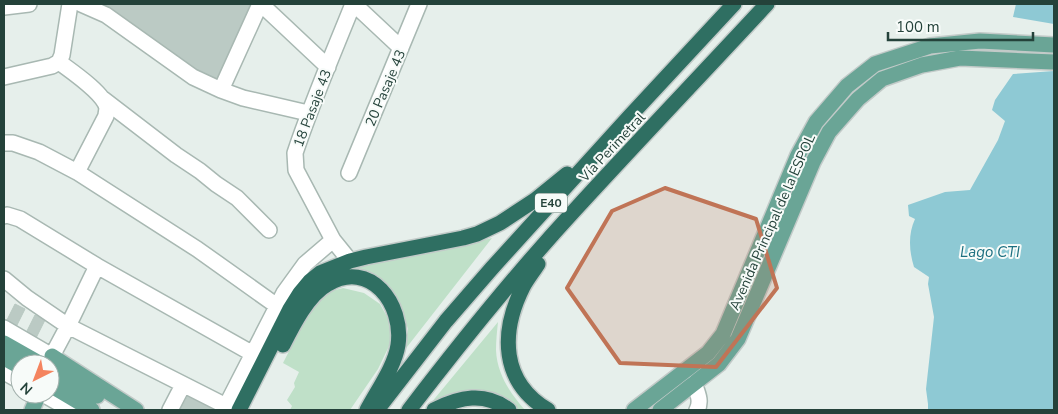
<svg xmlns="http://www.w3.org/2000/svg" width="1058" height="414" viewBox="0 0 1058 414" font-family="'Nunito Sans',sans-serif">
	<rect width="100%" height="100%" fill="#e6efeb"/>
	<path fill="#bfe0c8" d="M492,238L400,356L405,345L408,329L400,304L381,282L333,273L351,266L424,254Z
		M343,288L364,293L380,304L390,322L392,340L378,369L350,410H290L292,406L287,400L295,387L294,383L299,372L283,363L314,302L327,292Z
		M498,322C497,331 496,341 496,350C497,374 510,393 525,410H513L460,394L445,396L426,409Z"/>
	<path fill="#8ec9d4" d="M1016,4H1054V24L1013,17Z
		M1054,71V410H928V404L926,389L934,317L928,284L929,277L914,267C909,251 908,234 915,219L909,216L908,205L945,192L970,190L998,140L1005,121L992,110L995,100L1013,74Z"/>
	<path fill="#bbcac4" stroke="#b8c9c2" d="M90,4H250L239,33L218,83Z
		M15,304L25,309L16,327L6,322Z
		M35,315L45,320L35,340L25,335Z
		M189,394L213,406L210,410H180Z"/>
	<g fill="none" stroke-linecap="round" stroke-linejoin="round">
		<g stroke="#a8b8b2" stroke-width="18">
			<path id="minor" d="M81,4L106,15L193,77L221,90L243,98L308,113
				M261,4L328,67
				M354,4L401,48
				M4,7L29,4
				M59,62C71,71 104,93 107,108C107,110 106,113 106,116L77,172
				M4,77L52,66L59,62L62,55L70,4
				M221,90L260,4
				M103,99L176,155L200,171L216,184L237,198L269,230
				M4,143H13L39,152L77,172L197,249L277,306
				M349,173L419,4
				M4,216L7,215L20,219L97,266L253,354
				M350,261L333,240L296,170L295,153C312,102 333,54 353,4
				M4,279L27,298L68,326L226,406
				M4,328L52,356L68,326L97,266
				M4,372L20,381
				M694,383C697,392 702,401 697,410
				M43,394L71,410
				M170,410L183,385
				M224,410L284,293L305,264L333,240"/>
		</g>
		<g stroke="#c2cac8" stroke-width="18">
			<path id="major" d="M4,343L41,364
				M52,356L136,410
				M4,358L20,367
				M50,369L97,396
				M50,385L92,410
				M32,410L39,394
				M634,410L708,353L723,334L798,155L816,122L847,86L875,64L930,46L980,41L1054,45
				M660,410L719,364L738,339L813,162L829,132L858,99L882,79L922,65L960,58L1054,62"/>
		</g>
		<g stroke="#c2cac8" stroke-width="18">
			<path id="highway" d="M538,264C533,272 527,279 523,287C500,333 501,382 548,410
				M283,345C293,325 308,295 328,284C370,259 404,304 398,345C395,366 377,391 367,410
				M239,410L290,309L300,293L310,281L320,273L350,261L366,257L463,238L477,234L500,223L535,200L567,174
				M377,410L446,321L492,268L629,117L734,4
				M409,410C461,342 515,275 573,212C637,142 703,73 767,4
				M434,410C459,397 485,391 509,410"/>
		</g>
		<use href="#minor" stroke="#fff" stroke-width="15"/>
		<use href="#major" stroke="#6aa596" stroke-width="15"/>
		<use href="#highway" stroke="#2f6f62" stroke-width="15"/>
	</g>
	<path fill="#c07456" fill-opacity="0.2" stroke="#c07456" stroke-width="4" stroke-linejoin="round" d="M665,188L756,219L777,288L716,367L620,363L567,288L612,211Z"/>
	<g text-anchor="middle" stroke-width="4" stroke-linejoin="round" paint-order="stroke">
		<rect fill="#f7fbf9" stroke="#637a73" stroke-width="1" x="535" y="193.5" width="32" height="19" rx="4"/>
		<g font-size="12" font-weight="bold" fill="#24423a">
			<text x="551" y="207">E40</text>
		</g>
		<g font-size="14" fill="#24423a" stroke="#f7fbf9">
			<text transform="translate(385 88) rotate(-67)" y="5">20 Pasaje 43</text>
			<text transform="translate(312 108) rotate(-69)" y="5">18 Pasaje 43</text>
			<text transform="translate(612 147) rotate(-47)" y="5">Vía Perimetral</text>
			<text transform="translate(772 222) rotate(-66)" y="5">Avenida Principal de la ESPOL</text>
		</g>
		<g font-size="15" font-style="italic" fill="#1c6f80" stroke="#f7fbf9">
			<text x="990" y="257">Lago CTI</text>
		</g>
	</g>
	<rect width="1058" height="414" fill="none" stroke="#24423a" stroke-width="10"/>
	<g transform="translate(35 379) rotate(222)"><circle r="24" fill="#f7fbf9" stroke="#a3b1ad"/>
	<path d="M0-4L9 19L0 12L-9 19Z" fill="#f4845f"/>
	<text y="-8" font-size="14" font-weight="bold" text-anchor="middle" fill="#24423a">N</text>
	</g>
	<path d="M888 32v8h145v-8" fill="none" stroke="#24423a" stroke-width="2.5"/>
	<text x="896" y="32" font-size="15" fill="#24423a" stroke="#f7fbf9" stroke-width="4" paint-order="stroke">100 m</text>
</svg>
